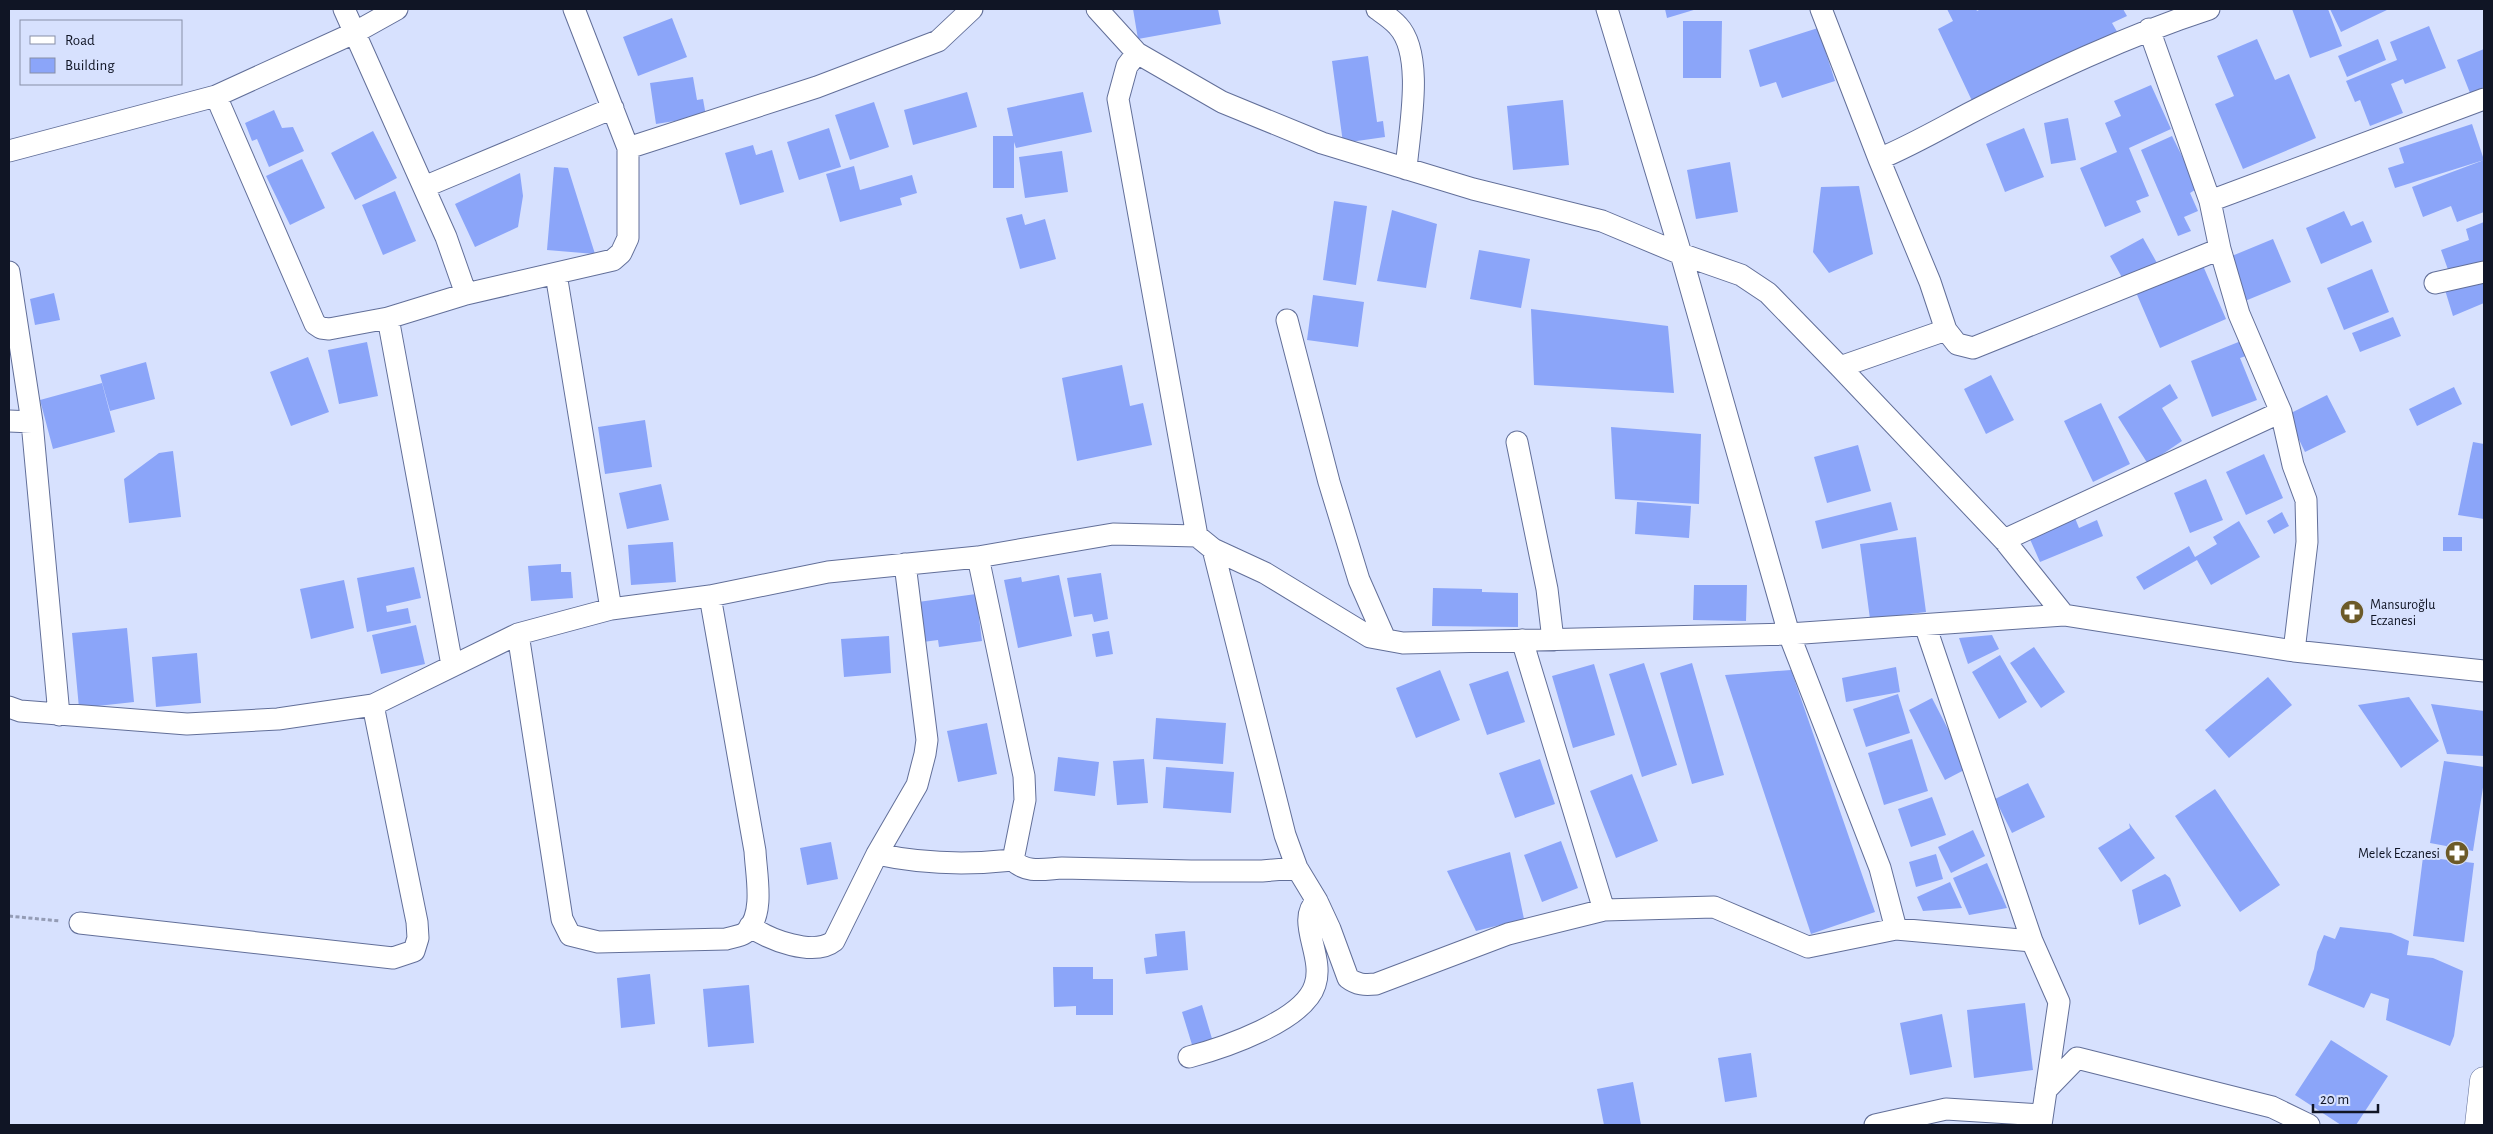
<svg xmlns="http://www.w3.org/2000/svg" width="2493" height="1134" viewBox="0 0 2493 1134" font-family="'Alegreya Sans',sans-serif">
	<rect width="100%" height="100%" fill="#d7e1fe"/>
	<path fill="#8ba5f9" d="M1133,9H1218L1221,24L1138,39Z
		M1665,9H1697L1667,18Z
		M1947,9H1976L1977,11L1981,9H2123L2127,16L2112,23L2119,35L1974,105L1938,29L1953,21Z
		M2292,9H2328L2342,46L2310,58Z
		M2330,9H2389L2341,32Z
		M672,18L687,57L638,76L623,37Z
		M1683,21H1722L1721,78H1683Z
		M2429,26L2446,68L2405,84L2403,79L2391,84L2403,113L2370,126L2360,100L2355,102L2346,81L2397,60L2390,42Z
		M1818,28L1835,81L1782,98L1776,82L1760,87L1749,50Z
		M2257,39L2275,80L2289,74L2316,138L2243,169L2215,104L2234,96L2217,56Z
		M2378,39L2386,60L2347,77L2338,56Z
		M2484,49V87L2470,93L2457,60Z
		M1368,56L1377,122L1383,121L1385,137L1343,143L1332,61Z
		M693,77L697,100L703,99L706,116L656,124L650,83Z
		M2151,85L2171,129L2129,148L2149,196L2136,201L2141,212L2105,227L2080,168L2117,152L2105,123L2121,116L2114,101Z
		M967,92L977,127L913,145L904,110Z
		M1083,92L1092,132L1016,148L1014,142V188H993V136H1013L1007,108Z
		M1563,100L1569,165L1513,170L1507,106Z
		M874,102L889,147L850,160L835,115Z
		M274,110L282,128L293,127L304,151L269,167L257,139L252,141L245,123Z
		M2068,118L2076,160L2051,164L2044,123Z
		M2472,124L2484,160L2395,188L2388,168L2404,163L2399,148Z
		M829,128L841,167L799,180L787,142Z
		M2024,128L2044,177L2005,192L1986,144Z
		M373,131L397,178L355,200L331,153Z
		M2172,136L2198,188L2190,193L2198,211L2184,217L2191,231L2178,236L2141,150Z
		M753,145L756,155L772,150L784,192L740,205L725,153Z
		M1062,151L1068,192L1025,198L1019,157Z
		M302,159L325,208L290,225L266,176Z
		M2484,160V212L2457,222L2451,206L2423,217L2412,187Z
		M1730,162L1738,212L1696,219L1687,170Z
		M854,166L860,190L912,175L917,193L900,198L902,205L840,222L826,174Z
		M554,167L568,168L595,254L547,250Z
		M520,173L523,196L518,227L475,247L455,204Z
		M1859,186L1873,254L1829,273L1813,252L1821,187Z
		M395,191L416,241L383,255L362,205Z
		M1334,201L1367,206L1356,285L1323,280Z
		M1392,210L1437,224L1426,288L1377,281Z
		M2344,211L2351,226L2363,221L2372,242L2321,264L2306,228Z
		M1022,214L1025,225L1045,219L1056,259L1020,269L1006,218Z
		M2484,222V266L2451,278L2441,250L2469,240L2466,229Z
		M2143,238L2157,263L2124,281L2110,256Z
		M2273,239L2291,282L2245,301L2227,258Z
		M1479,250L1530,259L1521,308L1470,299Z
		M2201,261L2226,319L2160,348L2135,290Z
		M2372,269L2389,312L2344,330L2327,288Z
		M2484,276V303L2453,316L2445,290Z
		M54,293L60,320L35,325L30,299Z
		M1313,295L1364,302L1358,347L1307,340Z
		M1531,309L1668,326L1674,393L1534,385Z
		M2393,317L2401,336L2360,352L2352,333Z
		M2246,339L2252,354L2240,358L2257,400L2212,417L2191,361Z
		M367,342L378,396L339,404L328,350Z
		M308,357L329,412L291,426L270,372Z
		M146,362L155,399L110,411L100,375Z
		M1122,365L1130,406L1143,403L1152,445L1077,461L1062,378Z
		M1991,375L2014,420L1986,434L1964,389Z
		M102,383L115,432L53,449L40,400Z
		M2170,384L2178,398L2162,408L2182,441L2148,464L2118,417Z
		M2454,387L2462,404L2417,426L2409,409Z
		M2327,395L2346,432L2305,452L2287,415Z
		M2101,403L2130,464L2093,482L2064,421Z
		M645,420L652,467L605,474L598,427Z
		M1611,427L1701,434L1699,504L1615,499Z
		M2473,442L2484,444V519L2458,515Z
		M1858,445L1871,491L1827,503L1814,457Z
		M173,451L181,517L129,523L124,479L159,453Z
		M2264,454L2283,498L2246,515L2226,472Z
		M2206,479L2223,520L2190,533L2174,493Z
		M661,484L669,520L627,529L619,493Z
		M1637,502L1691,506L1689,538L1635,534Z
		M1891,502L1898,530L1822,549L1815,521Z
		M2282,512L2289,526L2274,534L2267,521Z
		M2075,518L2079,528L2097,520L2103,536L2040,562L2029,537Z
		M2239,521L2260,557L2211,585L2197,560L2144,590L2136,577L2189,546L2195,557L2217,544L2213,537Z
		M1916,537L1926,612L1870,619L1860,544Z
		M2443,537H2462V551H2443Z
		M673,542L676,582L631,585L628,545Z
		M561,564V572H571L573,598L531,601L528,566Z
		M414,567L421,598L386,606L387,612L408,608L411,623L367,632L357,578Z
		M1101,573L1108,619L1094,622L1092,614L1074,617L1067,578Z
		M1059,575L1072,636L1018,648L1004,580L1021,577L1022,582Z
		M344,580L354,628L311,639L300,589Z
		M1694,585H1747L1746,621L1693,620Z
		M1433,588L1482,589V592L1518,593V627L1432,626Z
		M976,594L982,641L939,647L938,640L923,642L918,602Z
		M416,625L425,664L381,674L372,635Z
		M127,628L134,702L79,708L72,633Z
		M1109,631L1113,654L1096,657L1092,634Z
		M1992,635L1999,649L1968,664L1959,638Z
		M889,636L891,673L844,677L841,639Z
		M2034,647L2065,692L2041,708L2010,663Z
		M197,653L201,703L156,707L152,657Z
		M2000,655L2027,702L1999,719L1972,672Z
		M1644,663L1677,765L1642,777L1609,674Z
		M1692,663L1724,775L1692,784L1660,673Z
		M1594,664L1615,735L1573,748L1552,676Z
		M1896,667L1900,692L1846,702L1842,678Z
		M1440,670L1460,720L1416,738L1396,688Z
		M1791,670L1875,912L1811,934L1725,675Z
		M1508,671L1525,722L1487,735L1469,684Z
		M2268,677L2292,705L2229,758L2205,730Z
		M1898,694L1910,733L1866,747L1853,709Z
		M2409,697L2439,741L2401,768L2358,705Z
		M1932,698L1968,768L1945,780L1909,710Z
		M2431,704L2484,711V756L2447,754Z
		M1156,718L1226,723L1223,764L1153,759Z
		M987,723L997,774L958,782L947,731Z
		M1912,739L1928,791L1884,805L1868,753Z
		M1058,757L1099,762L1095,796L1054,791Z
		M1144,759L1148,803L1117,805L1113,761Z
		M1540,759L1555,804L1515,818L1499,773Z
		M2444,761L2484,767V781L2473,851L2430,843Z
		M1166,767L1234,772L1231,813L1163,808Z
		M1632,774L1658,841L1616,858L1590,791Z
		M2028,783L2045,817L2012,833L1995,799Z
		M2215,789L2280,885L2240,912L2175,816Z
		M1932,797L1946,835L1911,847L1898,809Z
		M2129,823L2155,858L2121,882L2098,848L2130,828Z
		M1973,830L1985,856L1951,873L1938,847Z
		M1561,841L1578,888L1542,902L1524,855Z
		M831,842L838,879L807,885L800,848Z
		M1510,852L1524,919L1476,931L1447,871Z
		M1936,854L1943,879L1916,887L1909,862Z
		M2423,857L2474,863L2464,942L2413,936Z
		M1987,863L2007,908L1969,915L1953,878Z
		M2165,874L2170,878L2181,906L2139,925L2132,890Z
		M1950,882L1962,908L1923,911L1917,897Z
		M2340,927L2391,933L2409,941L2407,955L2433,958L2463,971L2454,1036L2450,1046L2386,1020L2389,999L2371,993L2364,1008L2308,985L2314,969L2317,952L2324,935L2335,939Z
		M1185,931L1188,970L1146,974L1144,958L1157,956L1155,934Z
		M1053,967H1093V979H1113V1015H1076V1006L1054,1007Z
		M650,974L655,1024L621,1028L617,978Z
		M749,985L754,1043L708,1047L703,989Z
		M2025,1003L2033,1070L1974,1078L1967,1010Z
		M1202,1005L1213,1042L1193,1048L1182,1012Z
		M1942,1014L1952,1067L1910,1075L1900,1023Z
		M2331,1040L2388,1076L2356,1125H2341L2295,1095Z
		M1751,1053L1757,1097L1725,1102L1718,1058Z
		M1633,1082L1641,1125H1604L1597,1089Z"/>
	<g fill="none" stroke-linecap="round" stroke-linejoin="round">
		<g stroke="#626f99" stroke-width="23">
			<path id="minor" d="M1097,9L1137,53L1222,102L1322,143L1473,189L1602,221L1681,254L1741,275L1768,293L1840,367L2004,540L2064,615L2294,651L2484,671
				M1377,9C1384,14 1392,19 1398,26C1425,55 1409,131 1406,169
				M1607,9L1681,254L1789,634L1880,868L1896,929
				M1821,9L1879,159L1930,282L1946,330L1957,344L1973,348L2220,249
				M2149,29L2210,201L2220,249L2239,314L2281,412L2293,465L2306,500L2307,542L2294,651
				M1137,53L1127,66L1118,99L1197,536
				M216,96L315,324L321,328L329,329L388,318L466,294L446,237L344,9
				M628,148L817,87L938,41L972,9
				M9,151L216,96L354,33L397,9
				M1879,159C1910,146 1938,130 1968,114C2046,74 2126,36 2209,9
				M424,187L613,108
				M2210,201L2484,99
				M9,272L32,422L59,715
				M556,274L611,609
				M2435,283L2484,272
				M466,294L613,260L621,253L628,238V148L574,9
				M388,318L452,665
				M1287,320L1329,482L1359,580L1385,639
				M1840,367L1946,330
				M9,421L32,422
				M1517,442L1547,589L1553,640
				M2004,540L2281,412
				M1213,549L1285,835L1297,868L1317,901L1330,929L1348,978C1357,985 1365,985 1376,984L1508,934L1604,910L1714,907L1808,947L1896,929L2032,941
				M978,557L1024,776L1025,800L1013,860C1026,874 1045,869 1062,868L1191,871H1262L1297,868
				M1925,625L2032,941L2059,1002L2041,1125
				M518,634L562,919L570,935L598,942L726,939C732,937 743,936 747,931C765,913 756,874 755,851L710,596
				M1522,640L1604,910
				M9,707L20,711L187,724L278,719L373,705L518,634L611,609L710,596L828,572L978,557L1113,534L1197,536L1213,549L1265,573L1370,637L1403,643L1789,634L2064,615
				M877,854C922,864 967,865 1013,860
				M80,923L393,958L414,951L418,938L417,922L373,705
				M750,926C769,940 814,957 834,941L877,854L917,785L925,754L927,740L905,564
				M1189,1057C1223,1048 1304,1021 1315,985C1325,956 1295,920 1317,901
				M2046,1090L2077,1058L2272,1107L2309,1125
				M1875,1125L1946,1109L2042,1115"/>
		</g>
		<g stroke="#626f99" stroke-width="29">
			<path id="highway" d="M2479,1125L2484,1081"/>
		</g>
		<path stroke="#949cb5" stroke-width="3" stroke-dasharray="4 2.5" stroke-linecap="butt" d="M9,916L60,921"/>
		<use href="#minor" stroke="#fff" stroke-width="21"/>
		<use href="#highway" stroke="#fff" stroke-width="28"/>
	</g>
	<defs>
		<g id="pharmacy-disc" transform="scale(1.25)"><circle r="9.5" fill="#6c5a28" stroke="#d7e1fe"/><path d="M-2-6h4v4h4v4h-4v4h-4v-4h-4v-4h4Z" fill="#fff"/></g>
	</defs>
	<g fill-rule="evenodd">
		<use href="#pharmacy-disc" x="2352" y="612"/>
		<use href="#pharmacy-disc" x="2457" y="853"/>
	</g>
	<g text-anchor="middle" stroke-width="4" stroke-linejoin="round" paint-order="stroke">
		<g font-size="14" fill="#101525" stroke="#d7e1fe" text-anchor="start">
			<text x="2370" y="609">Mansuroğlu<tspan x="2370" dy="16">Eczanesi</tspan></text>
			<text x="2440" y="858" text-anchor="end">Melek Eczanesi</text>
		</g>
	</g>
	<rect width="2493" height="1134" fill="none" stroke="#101525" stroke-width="20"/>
	<rect x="20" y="20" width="162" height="65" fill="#d7e1fe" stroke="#878fa7"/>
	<rect x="30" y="36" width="25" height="8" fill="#ffffff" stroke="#878fa7"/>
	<text x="65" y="45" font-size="15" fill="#101525">Road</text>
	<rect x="30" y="58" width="25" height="15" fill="#8ba5f9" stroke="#878fa7"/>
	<text x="65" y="70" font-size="15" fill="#101525">Building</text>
	<path d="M2313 1104v8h65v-8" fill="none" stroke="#101525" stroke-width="2.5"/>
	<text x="2320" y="1104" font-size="15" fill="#101525" stroke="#d7e1fe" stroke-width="4" paint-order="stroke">20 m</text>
</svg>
